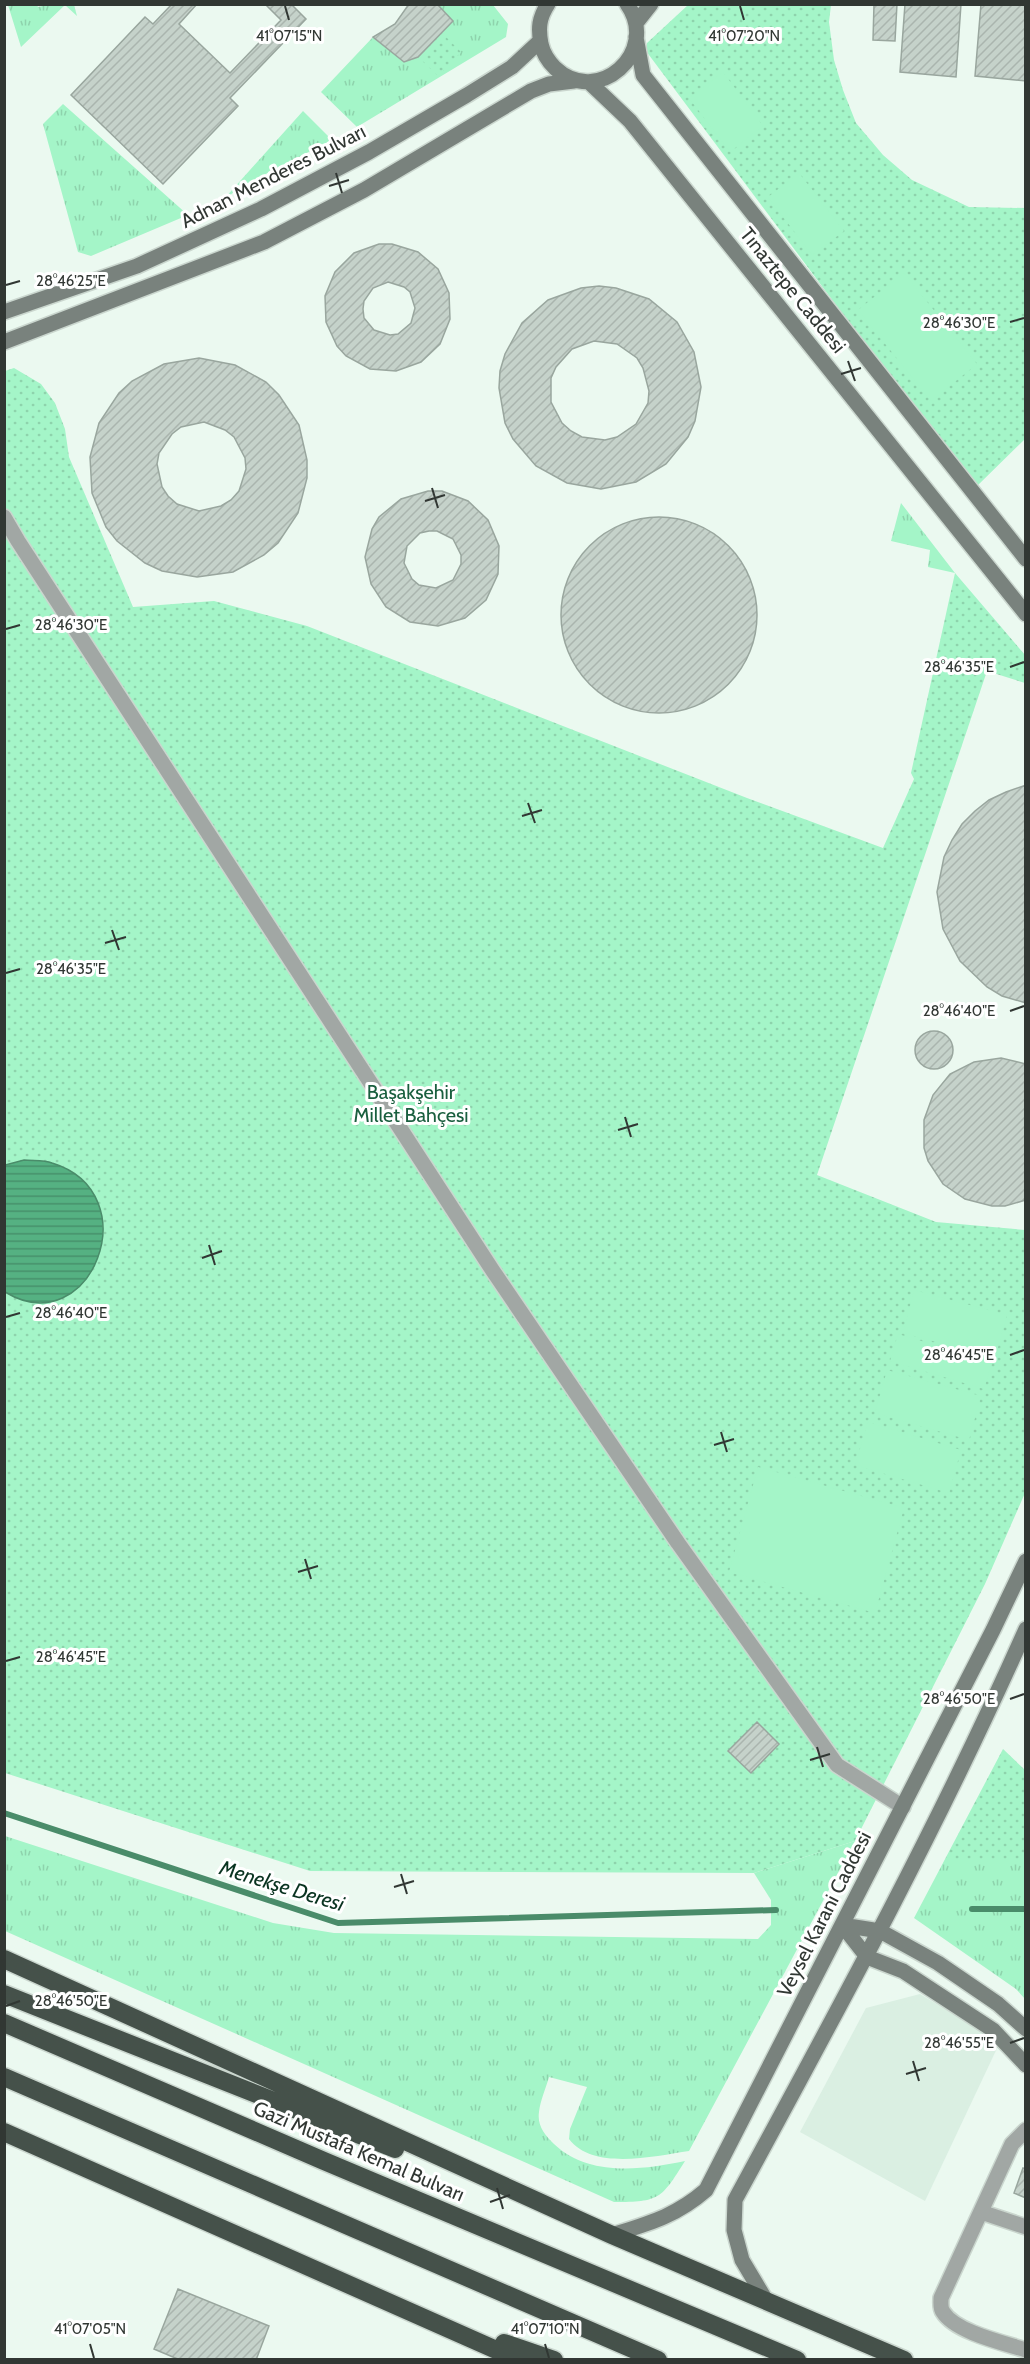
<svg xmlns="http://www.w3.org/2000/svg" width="1030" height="2364" viewBox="0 0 1030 2364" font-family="Cabin,sans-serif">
	<defs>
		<pattern id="grass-tufts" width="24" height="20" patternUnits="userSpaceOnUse" patternTransform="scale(1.5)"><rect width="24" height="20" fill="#a4f5c8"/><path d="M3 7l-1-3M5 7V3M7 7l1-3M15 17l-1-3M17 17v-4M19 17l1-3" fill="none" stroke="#8ed3ac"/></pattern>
		<pattern id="park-dots" width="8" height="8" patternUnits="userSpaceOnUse" patternTransform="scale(1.5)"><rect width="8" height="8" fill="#a4f5c8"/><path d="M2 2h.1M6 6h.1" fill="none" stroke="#8ed3ac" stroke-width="1.8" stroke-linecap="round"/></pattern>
		<pattern id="water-rules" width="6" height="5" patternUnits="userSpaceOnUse" patternTransform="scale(1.5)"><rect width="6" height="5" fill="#55b182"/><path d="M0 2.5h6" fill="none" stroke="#47916b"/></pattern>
		<pattern id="building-hatch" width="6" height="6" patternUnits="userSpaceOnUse" patternTransform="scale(1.5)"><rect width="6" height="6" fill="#c5d2ca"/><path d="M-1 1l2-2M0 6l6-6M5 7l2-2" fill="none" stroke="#aab5ae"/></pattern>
	</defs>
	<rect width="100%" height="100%" fill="#ebf9f0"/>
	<path fill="#daefe2" d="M920,1994L1000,2042L925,2201L800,2132L866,2008Z"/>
	<path fill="url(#grass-tufts)" d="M8,5H37L38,7L47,5H74L77,16L65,5L21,47Z
		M409,5H493L508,24L506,37L357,127L321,92L373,37L395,24Z
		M63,104L188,215L91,256L78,252L43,124Z
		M303,111L332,140L246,184L224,199Z
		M901,503L955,573L928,567L930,550L891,541Z
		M5,1836L273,1923L334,1933L758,1939L771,1925V1900L754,1873L855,1841L689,2151C655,2156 593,2171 569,2139L570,2129L587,2087L549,2077C546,2088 540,2101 539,2112C537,2126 545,2135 554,2144C589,2177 642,2170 685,2161C661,2199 660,2202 614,2202L5,1931Z
		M944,1861H1025V1999L1016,1989L914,1918Z"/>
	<path fill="url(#park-dots)" d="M688,5H831L829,22L834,60L843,90L856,123L883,155L912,180L969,207L1025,208V439L976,487L943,448L646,51L647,43Z
		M442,33L461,52L438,76L418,57Z
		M14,368L41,384L55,403L65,429L69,457L133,607L214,601L307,626L747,798L883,848L914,779L911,773L955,573L1025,655V683L987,671L817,1175L936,1222L1025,1230V1493L985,1584L855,1841L754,1873L310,1871L5,1773V371Z
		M1003,1749L1025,1770V1861H944Z"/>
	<path fill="#a4f5c8" d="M723,72L763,126L730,152L689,98Z
		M799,173L844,231L812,255L768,197Z
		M904,273L977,364L931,401L858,310Z
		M914,1290L1007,1315L995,1358L903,1333Z
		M898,1334L992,1362L984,1389L890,1361Z
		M887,1370L981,1396L969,1440L875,1413Z
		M868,1422L961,1450L949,1493L855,1465Z
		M758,1467L904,1508L875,1613L729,1572Z"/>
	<path fill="url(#water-rules)" stroke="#4a8c6a" stroke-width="1.5" d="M24,1160C33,1161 44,1160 52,1163C150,1193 91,1344 5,1292V1165Z"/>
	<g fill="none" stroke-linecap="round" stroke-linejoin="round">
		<path stroke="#4a8c6a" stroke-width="6" d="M4,1813L338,1923L776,1910
			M972,1909H1026"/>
	</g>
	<path fill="url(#building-hatch)" stroke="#99a69e" stroke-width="1.5" fill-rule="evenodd" d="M172,4H197L179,24L230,73L281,20L265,4H291L306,19L230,98L238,106L163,184L71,95L145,17L153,24Z
		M409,4H437L453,21L418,57L404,62L373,37L395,24Z
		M874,4H897L895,41L873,40Z
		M905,4H961L956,77L900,72Z
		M981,4H1026V81L975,76Z
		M379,244H392L418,252L438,269L449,293L450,319L440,344L421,362L396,371L370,369L346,356L337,346L326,322L325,296L335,272L354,253ZM388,282L404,287L410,292L415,308L411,323L398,334L390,335L374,330L364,318L363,309L364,301L373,288Z
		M599,286L616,288L649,299L677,322L694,352L701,387L695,421L688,437L666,464L636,482L601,489L567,483L536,466L513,439L505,423L499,388L500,371L505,354L522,323L548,300L581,288ZM594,341L617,344L637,358L643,368L649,391L648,403L636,424L617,437L605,440L582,437L571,431L562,423L551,402V378L556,367L572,349Z
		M199,358L235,365L266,382L279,395L299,425L307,460V478L298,513L278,543L264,555L233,572L197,577L162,571L145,563L117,541L106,527L92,493L90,457L99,423L119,393L132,381L164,364ZM204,422L225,430L234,437L245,458L246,469L239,491L231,500L221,506L199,511L177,504L168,496L162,487L157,464L159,453L172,434L181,427Z
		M428,491H442L468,501L488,520L499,546L498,574L486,600L465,618L438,626L410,622L386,607L371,584L365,557L372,529L379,517L401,499ZM429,531H437L453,539L461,555V564L453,580L436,588L419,585L412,579L404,563L407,546L420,533Z
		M561 615a98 98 0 1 1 196 0a98 98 0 1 1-196 0Z
		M1026,785V1003L1002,996L987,987L960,961L943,929L937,892L944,857L952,840L962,824L975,811L989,800L1006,792Z
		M915 1050a19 19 0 1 1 38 0a19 19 0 1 1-38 0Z
		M1001,1058L1026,1064V1200L1005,1206H992L965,1199L943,1184L928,1161L924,1148V1120L933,1095L950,1074L974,1062Z
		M757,1722L779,1744L751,1773L728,1751Z
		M1023,2168L1026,2169V2198L1014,2193Z
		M178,2289L269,2326L256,2360H180L154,2349Z"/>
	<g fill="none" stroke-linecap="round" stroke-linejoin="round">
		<g stroke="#cad6ce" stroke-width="18">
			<path id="street" d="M4,517L18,541L493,1271L678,1543L837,1765L903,1807
				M1026,2130L1012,2144L941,2298C941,2303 940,2308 943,2312C955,2332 1004,2343 1026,2350
				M981,2212L1026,2227"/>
		</g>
		<g stroke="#cad6ce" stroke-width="18">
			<path id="secondary" d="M548,4C539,18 538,28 541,44C543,53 548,61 555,68C597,108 661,52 627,4
				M636,23L651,4
				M636,37L643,75L1026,559
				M589,82L630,121L1026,614
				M4,312L137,266L261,209L369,152L467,95L512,67L540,41
				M4,342L264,242L364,190L531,91L549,84L574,81
				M842,1925L867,1957L903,1971L993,2030L1026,2065
				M842,1925L880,1931L938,1963L998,2004L1026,2029
				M612,2235C650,2223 676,2216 706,2190L993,1630L1026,1561
				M767,2302L742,2260L734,2230L735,2200C837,2012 939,1825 1026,1629"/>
		</g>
		<g stroke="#cad6ce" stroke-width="21">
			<path id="highway" d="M4,1959L612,2235L904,2360
				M4,1994L395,2149
				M4,2023L324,2161L797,2360
				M4,2077L658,2360
				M4,2132L519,2360
				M504,2343L554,2360"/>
		</g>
		<use href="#street" stroke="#a1a7a4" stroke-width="15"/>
		<use href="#secondary" stroke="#79827d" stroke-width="15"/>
		<use href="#highway" stroke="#45514a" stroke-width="18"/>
	</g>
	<path fill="none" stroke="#313733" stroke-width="2" d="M285,6L289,20M740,6L744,20M336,173L342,193M329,186L349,180M6,285L20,281M1010,322L1024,318M848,361L855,381M841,374L861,368M432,488L438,508M425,501L445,495M6,629L20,625M1010,667L1024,662M528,803L535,823M522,816L542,810M112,930L119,950M105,943L126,937M6,973L20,969M1010,1011L1024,1006M625,1117L631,1137M618,1130L638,1124M209,1245L215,1265M202,1258L222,1251M6,1317L20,1313M1010,1355L1024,1350M721,1432L727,1452M714,1445L734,1439M305,1559L311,1579M298,1572L318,1566M6,1661L20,1657M1010,1699L1024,1694M817,1747L823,1767M810,1760L830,1754M401,1874L407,1894M394,1887L414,1881M6,2006L20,2001M1010,2043L1024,2038M913,2061L919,2081M906,2074L926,2068M497,2188L503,2209M490,2202L510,2195M90,2344L94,2358M545,2344L549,2358"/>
	<g text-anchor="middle" stroke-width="6" stroke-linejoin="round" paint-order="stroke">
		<g font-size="20" fill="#313733" stroke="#fff">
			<text transform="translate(273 176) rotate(-27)" y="7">Adnan Menderes Bulvarı</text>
			<text transform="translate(793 290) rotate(51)" y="7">Tınaztepe Caddesi</text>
			<text transform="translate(824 1914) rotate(-63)" y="7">Veysel Karani Caddesi</text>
			<text transform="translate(359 2151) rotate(23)" y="7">Gazi Mustafa Kemal Bulvarı</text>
		</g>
		<g font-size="20" fill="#1a5f3f" stroke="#fff">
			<text x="411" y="1099">Başakşehir<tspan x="411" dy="23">Millet Bahçesi</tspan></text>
		</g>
		<g font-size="21" font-style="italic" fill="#093320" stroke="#fff">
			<text transform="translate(282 1886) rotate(17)" y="7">Menekşe Deresi</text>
		</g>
	</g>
	<g font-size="15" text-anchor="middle" fill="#313733" stroke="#fff" stroke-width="6" stroke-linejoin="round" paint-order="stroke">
		<text x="289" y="41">41°07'15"N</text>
		<text x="744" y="41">41°07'20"N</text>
		<text x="71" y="286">28°46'25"E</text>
		<text x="959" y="328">28°46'30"E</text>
		<text x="71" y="630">28°46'30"E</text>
		<text x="959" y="672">28°46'35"E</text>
		<text x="71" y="974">28°46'35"E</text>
		<text x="959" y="1016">28°46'40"E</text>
		<text x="71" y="1318">28°46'40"E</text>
		<text x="959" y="1360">28°46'45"E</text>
		<text x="71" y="1662">28°46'45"E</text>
		<text x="959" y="1704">28°46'50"E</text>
		<text x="71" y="2006">28°46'50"E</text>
		<text x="959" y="2048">28°46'55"E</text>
		<text x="90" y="2334">41°07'05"N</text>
		<text x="545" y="2334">41°07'10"N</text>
	</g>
	<rect width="1030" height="2364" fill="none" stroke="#313733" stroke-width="12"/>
</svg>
